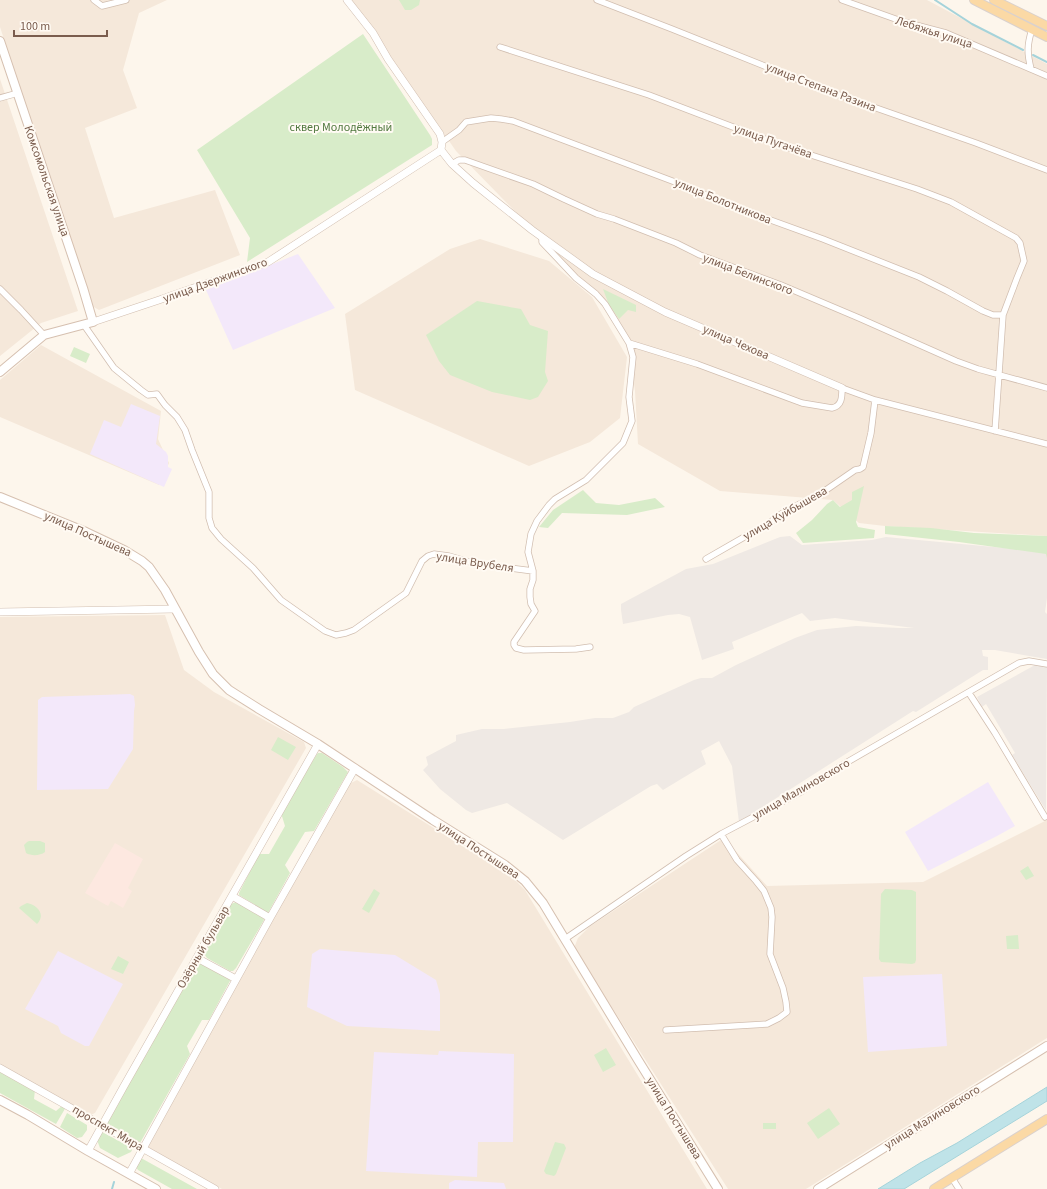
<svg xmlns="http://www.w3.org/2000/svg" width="1047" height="1189" viewBox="0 0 1047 1189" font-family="'Source Sans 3',sans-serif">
	<rect width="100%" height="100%" fill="#fdf6ec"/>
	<path fill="#f5e8da" d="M0,0H167L139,13L123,70L137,108L85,128L114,218L215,190L240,255L99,310L92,306L0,27Z
		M345,0H927L1047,64V536L885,526L859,523L833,500L720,491L638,444L635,391L629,343L596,294L456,151L374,33Z
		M0,79L78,311L41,323L0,356Z
		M480,239L549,261L592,297L627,357L620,418L590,442L529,466L355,390L345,314L450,249Z
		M41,345L161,411L158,439L169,463L159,485L0,417V380Z
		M165,615L184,670L214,692L304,742L306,748L95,1113L88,1116L0,1067V617Z
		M357,780L512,877L525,890L707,1189H222L145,1147L349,784Z
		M1047,820V1038L806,1189H728L574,948L578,938L589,927L724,838L767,886L923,882Z"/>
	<path fill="#fde8e0" d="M115,843L143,859L128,888L132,891L123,908L111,901L108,906L85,893Z"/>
	<path fill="#efe9e4" d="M790,536L802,545L872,540L886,537L1047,552V598L1045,612L1047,614V659L995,650H982L983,656L988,657V670H983L916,712L913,711L739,822L732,766L719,741L701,751L706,764L663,790L657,784L651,786L563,840L507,803L472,813L466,810L440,789L423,770L428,765L426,757L456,741V735L482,729H504L570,722L595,718H613L629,712L634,707L694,680L701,678H712L736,665L795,638L817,630L856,626L900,628H914L835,618L810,621L802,613L732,642L734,649L702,660L690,617L679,614L668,615L623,624L621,610V604L686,569L713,564L780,537Z
		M1035,665H1038L1047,666L1046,810L1044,807L1012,755L1015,753L986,704L982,707L977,697Z"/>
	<path fill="#f3e8fa" d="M298,254L335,308L233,350L206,290Z
		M131,404L160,416L156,444L166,452L168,456V467L172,469L164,487L90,454L104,420L121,427Z
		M130,694L134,696L135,705L134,711L133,749L108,789L37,790L38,700L42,697Z
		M988,782L1015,826L997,836L928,871L905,832Z
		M320,949L395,955L436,980L440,994V1031L347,1026L307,1007L312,954Z
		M58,951L123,984L89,1046H85L61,1033L58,1026L25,1009Z
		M942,974L947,1046L868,1052L863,977Z
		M439,1051L514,1054L513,1142H478L477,1177L366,1171L374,1052L438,1055Z
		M455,1180L504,1183L506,1189H449V1183Z"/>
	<path fill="#d8ecc9" d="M399,0H420L419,5L411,10H405Z
		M363,34L430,135L432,139V145L247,262L250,238L197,150Z
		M603,289L636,305V312L628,310L619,319L609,305Z
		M477,301L521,309L530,325L548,331L545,372L548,381L538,397L530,400L492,392L450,375L439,361L426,335Z
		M74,347L90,354L86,363L70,356Z
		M864,486L856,522L858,527L875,530L874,538L803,543L796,533L812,520L827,504L833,500L840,507L852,500V492Z
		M583,490L596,503L619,505L655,498L665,507L627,515L562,513L548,528L539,527L553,510Z
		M885,526L931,528L974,533L1047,536V558L1046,554L959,542L885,534Z
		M278,737L296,747L288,760L271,750Z
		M318,753H322L343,767L348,772L314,831L305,832L285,865L290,873L268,913L239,895V893L259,854H269L285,826L281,813L317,754Z
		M29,841H40L45,843V852C40,856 31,856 26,853L24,845L27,842Z
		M1028,866L1034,876L1026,880L1020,871Z
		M374,889L380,893L369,913L362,909Z
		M885,889L912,890L916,892V960L915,963L912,964L881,962L879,959L881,894Z
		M236,902L263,916L264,920L236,968L233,971H230L207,958L205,955L204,952L231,904Z
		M27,903C38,905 46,915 37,924L19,908L21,906Z
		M1018,935L1019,949H1007L1006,936Z
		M118,956L129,962L123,974L111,969Z
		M198,962L231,979L209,1020H202L187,1046L190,1054L140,1143L107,1123Z
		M606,1048L616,1065L603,1072L594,1055Z
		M0,1071L35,1090L34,1099L56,1111L63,1105L66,1107L56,1124L0,1093Z
		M829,1108L840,1124L818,1139L807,1123Z
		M67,1113L87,1125V1130L82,1137L77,1138L60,1127Z
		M763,1123H776V1129H763Z
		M101,1132L104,1133L130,1147L132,1150L131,1152L118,1158L100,1148L97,1140Z
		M555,1142L564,1144L566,1148L556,1174L554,1176L546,1174L544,1171Z
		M141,1158L197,1189H172L138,1170L136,1167Z"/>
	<path fill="#bfe3e8" stroke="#a5d3da" d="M1047,1087V1101L904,1189H878L920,1163L957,1143Z"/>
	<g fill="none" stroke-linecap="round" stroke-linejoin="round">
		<path stroke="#a5d3da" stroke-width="2" d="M935,0L972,24L1023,50
			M1033,55L1047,62
			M112,1189L114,1182"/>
		<g stroke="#d1beb0" stroke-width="7">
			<path id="minor" d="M94,0L102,6L126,0
				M597,0L672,29L822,89L976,143L1047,170
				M842,0L904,22L946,33L1047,76
				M500,47L649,95L783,146L917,189L951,202L1016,238L1020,243L1024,261L1017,278L1003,315L995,431
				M1031,69C1027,53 1027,45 1032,29
				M0,98L18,93
				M442,142L459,130L466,122L491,118L501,119L513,121L675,182L732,206L823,239L919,277L947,291L983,311L993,315H1003
				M452,164L459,160H465L533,184L564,199L597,214L614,219L676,243L700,255L781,285L859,318L956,361L978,369L1047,388
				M542,237V242L576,278L596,294L605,304L629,343L633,357L629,397L632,421L623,443L586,480L555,499L549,505L537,521L531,534L528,552L533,571V580L530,589V597L531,604L535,611L514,642V645L516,648L524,650L576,649L590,647
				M0,289L21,310L44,335
				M84,325L114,368L141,390L148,395L157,394L165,405L177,417L185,430L192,450L209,492V518L212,528L221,539L253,568L281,600L325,631L336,635L346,633L354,630L406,593L422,561L428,556L434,554L449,556L473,563L533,571
				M629,343L697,364L802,403L832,408C842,406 842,397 842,388L875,400L1047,444
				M706,559L772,521L781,514L826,490L855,470L860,469L863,467L871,433L875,400
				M969,693L995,733L1045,817
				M565,939L686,856L721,834L799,793L844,764L1019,663L1029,661L1047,664
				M666,1030L767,1024L779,1018L787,1012L786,1002L783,988L770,954L772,917L771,908L764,891L756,881L737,860L721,834
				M952,1178L959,1189"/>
		</g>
		<g stroke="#d1beb0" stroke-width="8">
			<path id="tertiary" d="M347,0L373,33L388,59L440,134L442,142L441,150
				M441,150L452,164L473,183L532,230L593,274L665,312L842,388
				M93,322L159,300L268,262L441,150
				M0,612L175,609
				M232,896L270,918
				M197,958L236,979
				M0,1068L215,1189
				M88,1151L124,1086L318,744
				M129,1174L270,918L355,768"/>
		</g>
		<g stroke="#d6c0b0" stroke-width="10">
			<path id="secondary" d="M0,41L83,288L93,322L44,335L0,372
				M0,497L86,532L124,550L142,561L149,567L165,590L199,652L213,674L229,690L259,709L318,744L433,820L505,865L525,881L543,903L638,1060L718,1189
				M0,1100L28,1115L88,1151L156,1189
				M818,1189L1047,1046"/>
		</g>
		<g stroke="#dad1cd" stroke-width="10">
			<path id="primary" d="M974,0L1047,37
				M994,0L1047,26
				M934,1189L1047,1119"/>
		</g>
		<use href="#minor" stroke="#fff" stroke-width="5.5"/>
		<use href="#tertiary" stroke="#fff" stroke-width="7"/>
		<use href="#secondary" stroke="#fff" stroke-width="8"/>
		<use href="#primary" stroke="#fbd9a5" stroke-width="8"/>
	</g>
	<g text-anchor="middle" stroke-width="4" stroke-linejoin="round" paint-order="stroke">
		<g font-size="12" fill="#7a5c4d" stroke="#fffaf3">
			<text transform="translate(934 32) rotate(18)" y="4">Лебяжья улица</text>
			<text transform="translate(821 87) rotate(21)" y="4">улица Степана Разина</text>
			<text transform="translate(773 141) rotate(19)" y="4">улица Пугачёва</text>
			<text transform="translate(47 181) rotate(71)" y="4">Комсомольская улица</text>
			<text transform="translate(723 201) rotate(22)" y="4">улица Болотникова</text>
			<text transform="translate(748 274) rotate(21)" y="4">улица Белинского</text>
			<text transform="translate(215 280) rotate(-20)" y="4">улица Дзержинского</text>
			<text transform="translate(736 342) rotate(23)" y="4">улица Чехова</text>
			<text transform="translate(785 513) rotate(-30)" y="4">улица Куйбышева</text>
			<text transform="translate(88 534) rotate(24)" y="4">улица Постышева</text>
			<text transform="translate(475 562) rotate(9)" y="4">улица Врубеля</text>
			<text transform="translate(801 789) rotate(-30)" y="4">улица Малиновского</text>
			<text transform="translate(479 850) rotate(33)" y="4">улица Постышева</text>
			<text transform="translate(203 947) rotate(-60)" y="4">Озёрный бульвар</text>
			<text transform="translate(932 1117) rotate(-32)" y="4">улица Малиновского</text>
			<text transform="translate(674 1118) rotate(58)" y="4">улица Постышева</text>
			<text transform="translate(108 1128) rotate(30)" y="4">проспект Мира</text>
		</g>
		<g font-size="12" fill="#537a41" stroke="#fffaf3">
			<text x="341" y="131">сквер Молодёжный</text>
		</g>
	</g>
	<path d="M14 30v6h93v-6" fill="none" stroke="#7a5c4d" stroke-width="2"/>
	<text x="20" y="30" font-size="12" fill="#7a5c4d" stroke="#fffaf3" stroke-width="3" paint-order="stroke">100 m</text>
</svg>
